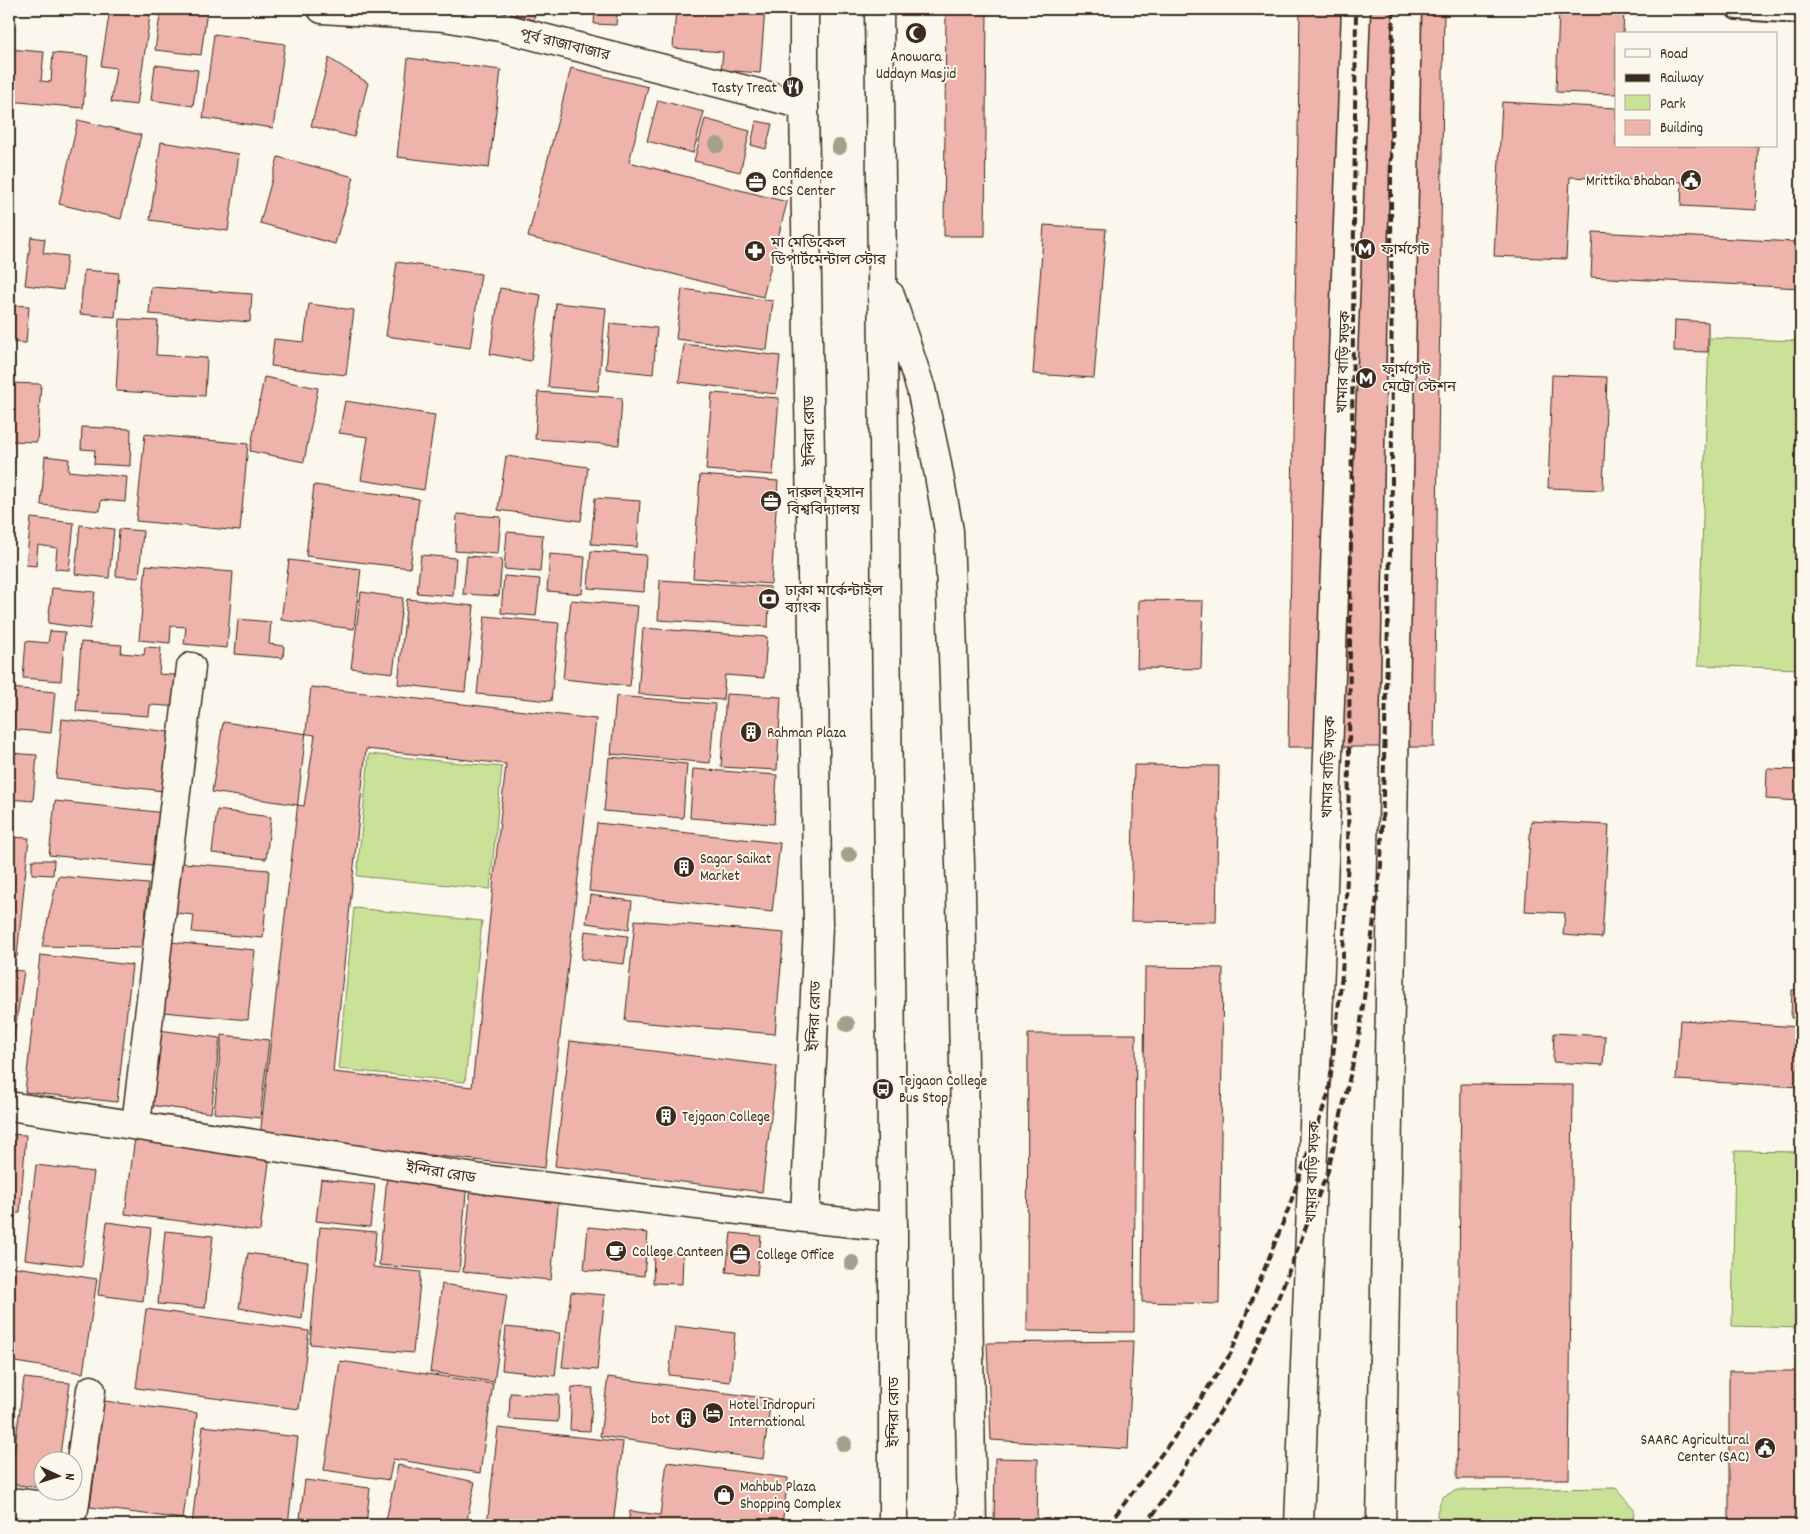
<svg xmlns="http://www.w3.org/2000/svg" width="1810" height="1534" viewBox="0 0 1810 1534" font-family="Dekko,'Noto Sans Bengali',sans-serif">
	<rect width="100%" height="100%" fill="#fbf7ec"/>
	<filter id="ink" filterUnits="userSpaceOnUse"><feTurbulence type="fractalNoise" baseFrequency=".02" numOctaves="2"/><feDisplacementMap in="SourceGraphic" scale="10" xChannelSelector="R" yChannelSelector="G"/><feConvolveMatrix kernelMatrix="1 2 1 2 8 2 1 2 1" color-interpolation-filters="sRGB"/></filter>
	<g filter="url(#ink)">
		<path fill="#cae297" stroke="#82865a" d="M1709,338L1801,341V669L1698,665Z
			M369,754L502,767L490,889L357,876Z
			M354,908L482,921L465,1082L338,1069Z
			M1735,1151L1801,1152V1328L1732,1326Z
			M1616,1488L1634,1509L1633,1525H1438L1437,1512L1442,1497L1457,1490Z"/>
		<path fill="#eeb3aa" stroke="#3b2a1e" fill-rule="evenodd" d="M110,9H151L137,105L111,102L116,68L101,66Z
			M161,9L207,10L201,55L155,50Z
			M516,9H535L534,20L516,18Z
			M548,9H636L635,13H617L616,25L594,24L595,11Z
			M676,9H765L760,73L721,70L723,52L673,48Z
			M946,9H987L985,236H944Z
			M1300,9H1444L1434,747H1288Z
			M1559,9H1624L1623,34H1616V94L1556,92Z
			M214,34L285,44L273,128L203,118Z
			M9,49L44,52L41,81L51,82L53,53L88,56L83,108L9,101Z
			M329,58L368,83L354,137L311,126Z
			M408,58L501,70L489,168L397,157Z
			M155,65L198,70L193,106L151,100Z
			M571,68L648,87L629,162L787,202L763,297L528,237Z
			M658,100L704,112L693,153L647,141Z
			M1502,102L1616,108V146H1758L1756,210L1681,206L1682,182L1570,177L1566,259L1494,256Z
			M705,119L750,131L740,172L694,161Z
			M78,120L141,135L121,219L59,204Z
			M756,121L772,124L766,149L751,145Z
			M161,142L239,154L228,231L150,220Z
			M278,157L354,177L335,244L260,223Z
			M1797,207L1801,208V288L1591,277L1593,232L1796,242Z
			M1044,225L1106,229L1094,378L1033,374Z
			M31,237L45,239L43,253L67,256L63,290L25,285Z
			M9,243H13L11,266H9Z
			M397,262L481,274L470,348L386,336Z
			M84,270L119,273L115,317L80,314Z
			M151,287L252,294L250,322L149,314Z
			M500,288L541,295L531,361L490,354Z
			M682,289L773,301L767,350L676,339Z
			M556,303L606,308L598,391L548,387Z
			M309,304L354,310L346,375L271,366L274,339L304,342Z
			M9,305L29,306L26,343L9,342Z
			M120,319L158,321L156,355L207,358L205,396L116,391Z
			M1675,320L1708,322V352L1674,351Z
			M610,323L657,328L653,374L606,369Z
			M684,344L780,356L776,394L679,382Z
			M1552,375L1607,377L1603,490L1548,488Z
			M264,377L318,388L304,462L250,451Z
			M9,383L41,384L37,442L9,441Z
			M538,392L622,398L619,445L535,439Z
			M712,393L779,398L773,475L706,470Z
			M345,401L435,415L424,490L361,480L368,437L339,433Z
			M82,427L131,429L130,466L94,464L95,450L81,449Z
			M145,434L248,444L240,531L136,521Z
			M45,456L69,459L68,471L127,477L125,502L101,500L100,511L41,505Z
			M506,456L588,467L581,521L498,510Z
			M700,475L778,481L771,584L693,578Z
			M314,485L419,499L410,568L306,556Z
			M595,498L640,501L637,547L591,544Z
			M457,514L501,517L498,554L455,551Z
			M31,518L74,523L69,570L55,569L57,548L38,545L36,566L26,565Z
			M80,525L114,529L109,578L75,574Z
			M119,529L143,531L139,578L116,576Z
			M507,532L543,535L540,572L504,569Z
			M591,551L646,555L644,592L588,588Z
			M550,554L585,557L582,594L547,591Z
			M421,555L456,558L453,596L417,593Z
			M467,556L502,559L499,596L463,594Z
			M289,560L361,569L354,629L281,620Z
			M146,565L233,572L227,648L184,644L186,627L171,626L170,643L139,640Z
			M504,576L540,579L536,616L501,613Z
			M660,580L770,587L768,627L658,620Z
			M52,588L95,592L90,629L48,623Z
			M361,592L403,598L393,673L351,668Z
			M407,599L474,606L465,692L398,684Z
			M571,600L638,606L630,686L563,679Z
			M1139,600L1203,601L1201,669L1137,668Z
			M485,616L559,623L551,701L477,694Z
			M238,619L271,622L269,644L284,646L283,658L235,654Z
			M643,628L767,637L764,678L725,675L723,700L638,694Z
			M50,631L65,632L61,681L23,678L26,641L48,643Z
			M81,642L122,645L121,653L144,655L145,647L161,648L159,674L186,676L183,707L150,705L149,716L76,711Z
			M1797,671H1801V688H1797Z
			M311,687L596,719L545,1168L260,1136ZM366,749L506,764L472,1087L333,1072Z
			M9,688L55,692L51,733L9,729Z
			M1797,689H1801V743H1795Z
			M726,694L781,697L777,770L721,767Z
			M616,696L715,704L710,763L611,754Z
			M62,719L170,732L163,791L56,778Z
			M223,722L315,735L304,806L212,792Z
			M9,753L37,755L33,801L9,799Z
			M609,757L687,764L683,818L604,811Z
			M1134,765L1219,766L1216,922L1131,921Z
			M693,769L777,775L774,824L690,818Z
			M1767,769L1801,770V801L1766,799Z
			M55,801L166,813L160,867L49,855Z
			M9,810H14L13,828L9,827Z
			M217,810L271,817L266,859L212,853Z
			M1531,821L1609,825L1602,938L1563,935L1565,913L1525,911Z
			M597,823L780,843L772,912L589,891Z
			M9,837L29,838L17,957L9,956Z
			M32,860H54L53,875L32,874Z
			M171,862L269,870L263,938L192,932L194,915L167,912Z
			M58,876L148,884L143,948L42,946Z
			M590,895L632,901L629,929L586,923Z
			M635,920L784,933L775,1034L625,1021Z
			M585,931L628,936L624,964L581,959Z
			M170,942L255,950L248,1020L163,1012Z
			M40,955L132,965L117,1102L25,1092Z
			M1145,967L1223,968L1219,1304L1142,1302Z
			M9,970L24,971L9,1069Z
			M1792,990H1801V1018H1791Z
			M1680,1020L1801,1027V1087L1676,1080Z
			M151,1029L220,1038L211,1113L141,1104Z
			M1554,1033L1605,1036L1603,1065L1553,1062Z
			M1028,1034H1136L1134,1332L1027,1331Z
			M222,1035L269,1040L260,1118L214,1113Z
			M570,1041L777,1066L762,1192L555,1166Z
			M1461,1084L1573,1085L1569,1479H1457Z
			M9,1134L26,1135L20,1213H9Z
			M135,1137L270,1155L260,1231L125,1214Z
			M36,1165L94,1172L82,1266L25,1259Z
			M387,1176L467,1182L459,1272L379,1265Z
			M321,1179L375,1185L370,1227L316,1221Z
			M471,1187L559,1196L551,1280L463,1272Z
			M107,1222L151,1228L143,1301L98,1295Z
			M320,1227L376,1232L373,1267L421,1272L413,1353L310,1344Z
			M588,1227L648,1233L644,1276L584,1270Z
			M165,1231L213,1236L205,1308L158,1304Z
			M731,1233L761,1236L757,1275L726,1272Z
			M654,1252L683,1253L682,1284L653,1283Z
			M248,1253L308,1262L302,1319L239,1308Z
			M9,1266L97,1279L83,1373L9,1361Z
			M442,1284L507,1294L494,1382L430,1372Z
			M571,1292L605,1295L597,1370L562,1367Z
			M146,1309L309,1331L299,1409L136,1388Z
			M675,1326L735,1333L730,1382L669,1375Z
			M506,1327L560,1333L555,1376L502,1370Z
			M1133,1341L1128,1449L991,1440L987,1343Z
			M340,1361L493,1384L480,1473L393,1459L389,1480L324,1470Z
			M1729,1371H1801V1525H1729Z
			M608,1377L771,1399L763,1459L600,1436Z
			M24,1378L70,1383L59,1462H42V1488L10,1484Z
			M572,1387L593,1388L590,1431L570,1430Z
			M510,1393L559,1395L558,1422L509,1419Z
			M104,1401L197,1413L183,1519L90,1507Z
			M203,1426L298,1437L288,1525H192Z
			M498,1428L623,1442L613,1525H487Z
			M995,1458L1038,1459L1037,1525H994Z
			M667,1462L788,1478L782,1525H628L630,1511L660,1515Z
			M398,1465L475,1482L466,1525H385Z
			M305,1480L370,1488L366,1525L300,1518Z
			M32,1506L45,1521L40,1525H11Z
			M51,1520L80,1523L79,1525H51Z
			M95,1520L126,1525H94Z
			M302,1520L330,1525H301Z"/>
		<g fill="none" stroke-linecap="round" stroke-linejoin="round">
			<g stroke="#3b2a1e" stroke-width="24">
				<path id="lane" d="M1737,9L1801,13"/>
			</g>
			<g stroke="#3b2a1e" stroke-width="31">
				<path id="street" d="M322,9L445,17L500,27L804,105
					M9,1106L482,1179L805,1218L818,926L804,105V9
					M136,1124L191,667
					M805,1218L893,1227
					M9,1502L74,1509L91,1390"/>
			</g>
			<g stroke="#3b2a1e" stroke-width="31">
				<path id="highway" d="M879,9L893,1227V1525
					M890,295L921,389L936,459L949,531L961,894L972,1525
					M1299,1525L1356,9
					M1381,1525L1407,9"/>
			</g>
			<use href="#lane" stroke="#fbf7ec" stroke-width="20"/>
			<use href="#street" stroke="#fbf7ec" stroke-width="28"/>
			<use href="#highway" stroke="#fbf7ec" stroke-width="28"/>
			<path stroke="#3b2a1e" stroke-width="4" stroke-dasharray="8 4" stroke-linecap="butt" d="M1108,1525L1179,1431L1231,1353L1288,1210L1329,1092L1342,975L1348,858L1356,9
				M1144,1525L1155,1512L1240,1381L1279,1296L1328,1171L1359,1037L1381,865L1392,485L1391,174L1393,9"/>
		</g>
		<g fill="#a5a08b">
			<circle cx="717" cy="145" r="8"/>
			<circle cx="839" cy="147" r="8"/>
			<circle cx="849" cy="855" r="8"/>
			<circle cx="847" cy="1024" r="8"/>
			<circle cx="852" cy="1263" r="8"/>
			<circle cx="844" cy="1444" r="8"/>
		</g>
	</g>
	<defs>
		<g id="mosque-disc" transform="scale(1.125)"><circle r="9.5" fill="#3b2a1e" stroke="#fbf7ec"/><path d="M3.5-4.9A6 6 0 1 0 3.5 4.9A5 5 0 1 1 3.5-4.9Z" fill="#fff"/></g>
		<g id="restaurant-disc" transform="scale(1.125)"><circle r="9.5" fill="#3b2a1e" stroke="#fbf7ec"/><path d="M-5-6h1v4h1v-4h1v4h1v-4h1v5L-1.5 .5V6h-2V.5L-5-1ZM5-6V6H3V1.5H1.5Q1.5-4 5-6Z" fill="#fff"/></g>
		<g id="civic-disc" transform="scale(1.125)"><circle r="9.5" fill="#3b2a1e" stroke="#fbf7ec"/><path d="M-.6-6.5H3V-4.5H.6V-3L4-1V1h2V6H-6V1h2V-1L-.6-3ZM-1.2 2.5V6h2.4V2.5Z" fill="#fff"/></g>
		<g id="office-disc" transform="scale(1.125)"><circle r="9.5" fill="#3b2a1e" stroke="#fbf7ec"/><path d="M-6-3h4V-5.5h4V-3h4V5H-6ZM-1-4.5V-3h2v-1.5ZM-6 0V1H6V0Z" fill="#fff"/></g>
		<g id="metro-disc" transform="scale(1.125)"><circle r="9.5" fill="#3b2a1e" stroke="#fbf7ec"/><path d="M-5.5 5V-5H-3L0 0L3-5H5.5V5H3V-.5L0 4L-3-.5V5Z" fill="#fff"/></g>
		<g id="pharmacy-disc" transform="scale(1.125)"><circle r="9.5" fill="#3b2a1e" stroke="#fbf7ec"/><path d="M-2-6h4v4h4v4h-4v4h-4v-4h-4v-4h4Z" fill="#fff"/></g>
		<g id="bank-disc" transform="scale(1.125)"><circle r="9.5" fill="#3b2a1e" stroke="#fbf7ec"/><path d="M-6-4H6V4H-6ZM0-2.3a2.3 2.3 0 1 0 0 4.6a2.3 2.3 0 1 0 0-4.6Z" fill="#fff"/></g>
		<g id="building-disc" transform="scale(1.125)"><circle r="9.5" fill="#3b2a1e" stroke="#fbf7ec"/><path d="M-4-6H4V6H1V3H-1V6H-4ZM-2.5-4.3h1.7v1.8h-1.7ZM.8-4.3h1.7v1.8H.8ZM-2.5-1h1.7V.8h-1.7ZM.8-1h1.7V.8H.8Z" fill="#fff"/></g>
		<g id="bus-disc" transform="scale(1.125)"><circle r="9.5" fill="#3b2a1e" stroke="#fbf7ec"/><path d="M-5-6H5V4H4V6H2V4H-2V6H-4V4H-5ZM-3.5-4V0h7V-4ZM-3.5 1.2v1.5H-2V1.2ZM2 1.2v1.5H3.5V1.2Z" fill="#fff"/></g>
		<g id="cafe-disc" transform="scale(1.125)"><circle r="9.5" fill="#3b2a1e" stroke="#fbf7ec"/><path d="M-5.5-4.5H6V0H3Q3 3.5 0 3.5H-2.5Q-5.5 3.5-5.5 0ZM3-3.2v2h1.7v-2ZM-6 4.5H4V6H-6Z" fill="#fff"/></g>
		<g id="hotel-disc" transform="scale(1.125)"><circle r="9.5" fill="#3b2a1e" stroke="#fbf7ec"/><path d="M-6-4.5h1.5V1H6V5H4.5V3h-9V5H-6ZM-4 0a1.8 1.8 0 1 1 3.6 0ZM.5 0V-2.5h3Q6-2.5 6 0Z" fill="#fff"/></g>
		<g id="shop-disc" transform="scale(1.125)"><circle r="9.5" fill="#3b2a1e" stroke="#fbf7ec"/><path d="M-5-2.5h2.3a2.7 3.5 0 0 1 5.4 0H5L5.5 6h-11ZM-1.5-2.5h3a1.5 2.3 0 0 0-3 0Z" fill="#fff"/></g>
	</defs>
	<g fill-rule="evenodd">
		<use href="#mosque-disc" x="916" y="33"/>
		<use href="#restaurant-disc" x="793" y="87"/>
		<use href="#civic-disc" x="1691" y="180"/>
		<use href="#office-disc" x="756" y="182"/>
		<use href="#metro-disc" x="1365" y="249"/>
		<use href="#pharmacy-disc" x="755" y="251"/>
		<use href="#metro-disc" x="1366" y="378"/>
		<use href="#office-disc" x="771" y="501"/>
		<use href="#bank-disc" x="769" y="599"/>
		<use href="#building-disc" x="751" y="732"/>
		<use href="#building-disc" x="684" y="867"/>
		<use href="#bus-disc" x="883" y="1089"/>
		<use href="#building-disc" x="666" y="1116"/>
		<use href="#cafe-disc" x="616" y="1251"/>
		<use href="#office-disc" x="740" y="1254"/>
		<use href="#hotel-disc" x="713" y="1413"/>
		<use href="#building-disc" x="686" y="1418"/>
		<use href="#civic-disc" x="1765" y="1448"/>
		<use href="#shop-disc" x="724" y="1495"/>
	</g>
	<g text-anchor="middle" stroke-width="4" stroke-linejoin="round" paint-order="stroke">
		<g font-size="15" fill="#3b2a1e" stroke="#fbf7ec">
			<text transform="translate(565 44) rotate(14)" y="5">পূর্ব রাজাবাজার</text>
			<text transform="translate(1343 362) rotate(-88)" y="5">খামার বাড়ি সড়ক</text>
			<text transform="translate(809 431) rotate(-91)" y="5">ইন্দিরা রোড</text>
			<text transform="translate(1328 767) rotate(-88)" y="5">খামার বাড়ি সড়ক</text>
			<text transform="translate(814 1016) rotate(-88)" y="5">ইন্দিরা রোড</text>
			<text transform="translate(441 1172) rotate(9)" y="5">ইন্দিরা রোড</text>
			<text transform="translate(1312 1172) rotate(-88)" y="5">খামার বাড়ি সড়ক</text>
			<text transform="translate(893 1412) rotate(-90)" y="5">ইন্দিরা রোড</text>
		</g>
		<g font-size="15" fill="#3b2a1e" stroke="#fbf7ec" text-anchor="start">
			<text x="916" y="61" text-anchor="middle">Anowara<tspan x="916" dy="17">Uddayn Masjid</tspan></text>
			<text x="777" y="92" text-anchor="end">Tasty Treat</text>
			<text x="772" y="178">Confidence<tspan x="772" dy="17">BCS Center</tspan></text>
			<text x="1675" y="185" text-anchor="end">Mrittika Bhaban</text>
			<text x="771" y="247">মা মেডিকেল<tspan x="771" dy="17">ডিপার্টমেন্টাল স্টোর</tspan></text>
			<text x="1381" y="254">ফার্মগেট</text>
			<text x="1382" y="374">ফার্মগেট<tspan x="1382" dy="17">মেট্রো স্টেশন</tspan></text>
			<text x="787" y="497">দারুল ইহসান<tspan x="787" dy="17">বিশ্ববিদ্যালয়</tspan></text>
			<text x="785" y="595">ঢাকা মার্কেন্টাইল<tspan x="785" dy="17">ব্যাংক</tspan></text>
			<text x="767" y="737">Rahman Plaza</text>
			<text x="700" y="863">Sagar Saikat<tspan x="700" dy="17">Market</tspan></text>
			<text x="899" y="1085">Tejgaon College<tspan x="899" dy="17">Bus Stop</tspan></text>
			<text x="682" y="1121">Tejgaon College</text>
			<text x="632" y="1256">College Canteen</text>
			<text x="756" y="1259">College Office</text>
			<text x="729" y="1409">Hotel Indropuri<tspan x="729" dy="17">International</tspan></text>
			<text x="670" y="1423" text-anchor="end">bot</text>
			<text x="1749" y="1444" text-anchor="end">SAARC Agricultural<tspan x="1749" dy="17">Center (SAC)</tspan></text>
			<text x="740" y="1491">Mahbub Plaza<tspan x="740" dy="17">Shopping Complex</tspan></text>
		</g>
	</g>
	<rect width="1810" height="1534" fill="none" stroke="#fbf7ec" stroke-width="30"/>
	<rect x="15" y="15" width="1780" height="1504" fill="none" stroke="#3b2a1e" stroke-width="2" filter="url(#ink)"/>
	<rect x="1615" y="32" width="162" height="115" fill="#fbf7ec" stroke="#aea59a"/>
	<rect x="1625" y="49" width="25" height="8" fill="#fbf7ec" stroke="#aea59a"/>
	<text x="1660" y="58" font-size="15" fill="#3b2a1e">Road</text>
	<rect x="1625" y="74" width="25" height="8" fill="#3b2a1e" stroke="#aea59a"/>
	<text x="1660" y="82" font-size="15" fill="#3b2a1e">Railway</text>
	<rect x="1625" y="95" width="25" height="15" fill="#cae297" stroke="#aea59a"/>
	<text x="1660" y="108" font-size="15" fill="#3b2a1e">Park</text>
	<rect x="1625" y="120" width="25" height="15" fill="#eeb3aa" stroke="#aea59a"/>
	<text x="1660" y="132" font-size="15" fill="#3b2a1e">Building</text>
	<g transform="translate(58 1476) rotate(94)"><circle r="24" fill="#fbf7ec" stroke="#aea59a"/>
	<path d="M0-4L9 19L0 12L-9 19Z" fill="#3b2a1e"/>
	<text y="-8" font-size="14" font-weight="bold" text-anchor="middle" fill="#3b2a1e">N</text>
	</g>
</svg>
